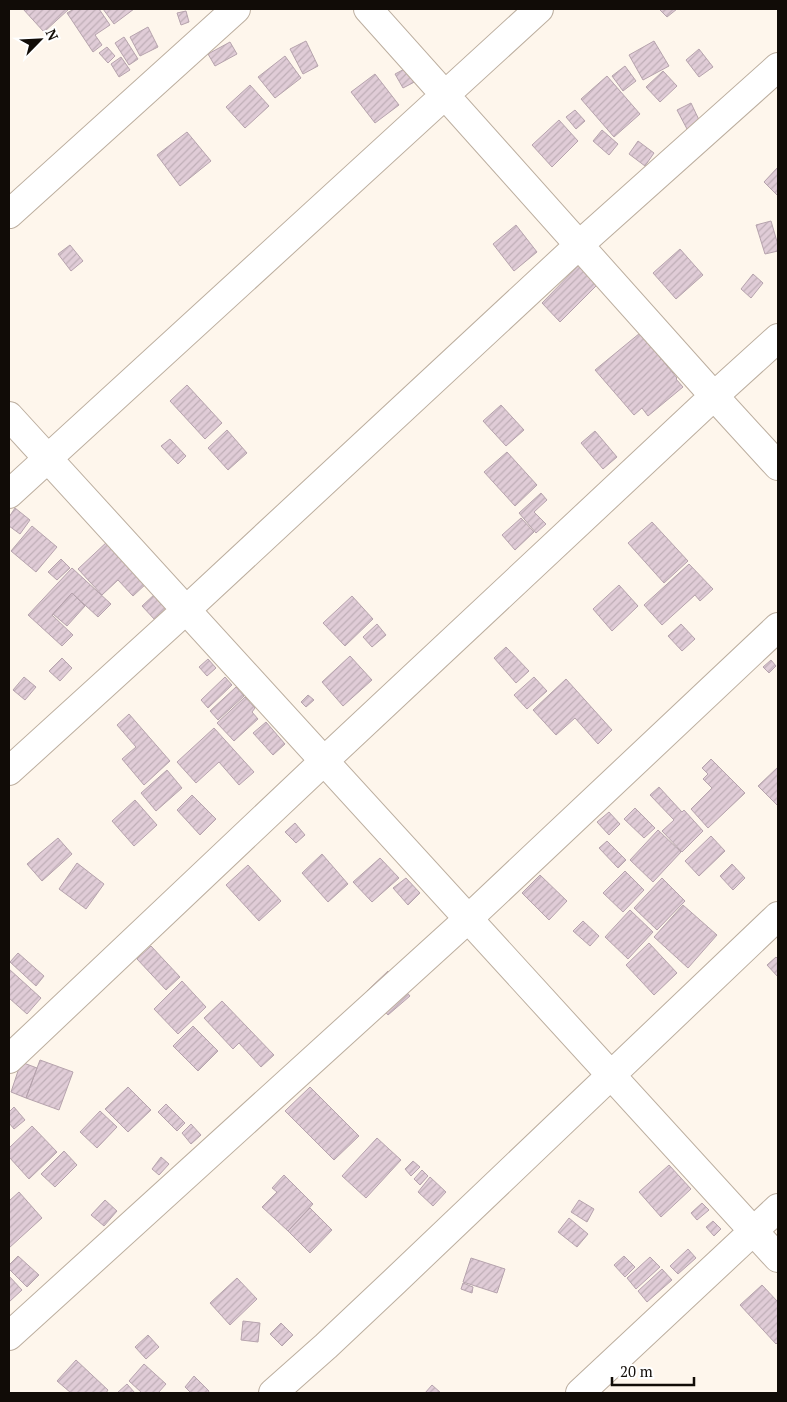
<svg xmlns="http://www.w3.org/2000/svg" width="787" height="1402" viewBox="0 0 787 1402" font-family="'PT Serif',serif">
	<defs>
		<pattern id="building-hatch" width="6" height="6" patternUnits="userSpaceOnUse" patternTransform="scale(1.25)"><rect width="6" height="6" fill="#e0ccd7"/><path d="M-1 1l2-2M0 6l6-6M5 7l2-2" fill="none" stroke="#bfaeb7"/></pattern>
	</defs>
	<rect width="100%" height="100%" fill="#fef6ec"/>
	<path fill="url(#building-hatch)" stroke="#b6a3ad" d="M23,9H69L44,32Z
		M74,9H99L110,25L95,35L102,45L93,52L67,13Z
		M103,9H134L114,24Z
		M659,9H677L667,17Z
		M186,11L189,22L181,25L177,13Z
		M148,27L158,47L140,56L130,37Z
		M124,37L138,59L129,65L115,43Z
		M306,41L318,66L303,74L290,49Z
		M654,41L669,66L643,80L629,55Z
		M230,42L237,54L215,66L208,54Z
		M107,47L115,56L108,63L99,53Z
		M699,49L713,67L699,77L686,60Z
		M285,56L301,78L275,98L258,77Z
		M121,57L130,70L119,77L111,64Z
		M414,64L422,78L403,88L395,74Z
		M625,66L636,81L623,91L612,76Z
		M663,71L677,86L660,102L646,87Z
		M375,74L399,105L375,123L351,92Z
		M607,76L640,114L614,137L581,99Z
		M250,85L269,106L245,128L226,107Z
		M691,103L700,122L687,129L677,110Z
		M575,110L585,121L576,129L566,117Z
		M559,120L578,141L552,167L532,145Z
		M602,130L618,144L609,155L593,141Z
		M187,132L211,161L180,186L157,155Z
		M638,141L654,153L645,166L629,154Z
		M778,167V196L764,182Z
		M771,221L778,245V251L765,254L756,225Z
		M516,225L537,252L514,271L493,244Z
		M70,245L83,261L71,271L58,254Z
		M680,249L703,275L676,299L653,273Z
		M583,261L602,280L560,322L542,303Z
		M753,274L763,283L751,298L741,289Z
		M640,333L677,378L676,379L683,387L648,416L642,408L634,415L595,370Z
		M187,385L222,423L205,439L170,401Z
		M501,405L524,430L506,446L483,421Z
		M227,430L247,453L228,470L208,448Z
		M595,431L617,457L603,469L581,443Z
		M170,439L186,456L178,464L161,446Z
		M507,452L537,485L515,506L484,472Z
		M541,493L547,500L534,512L546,524L536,533L519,513Z
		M15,508L30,520L20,534L9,526V517Z
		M521,518L534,532L515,550L502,535Z
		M652,522L688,561L664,583L628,543Z
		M32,526L57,547L36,572L11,551Z
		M109,540L147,583L133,596L118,580L102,595L78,569Z
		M61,559L70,568L57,580L48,572Z
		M689,564L713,589L700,601L695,595L662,625L644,605Z
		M72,568L111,604L98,617L72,593L52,615L73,635L62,646L28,615Z
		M619,585L638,606L612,631L593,609Z
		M72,593L85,606L67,626L53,614Z
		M156,593L169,607L155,620L142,606Z
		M352,596L373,619L345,646L323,623Z
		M377,624L386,635L372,647L363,637Z
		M681,624L695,639L682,651L668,636Z
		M506,647L529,671L516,683L494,658Z
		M350,656L372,680L343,706L322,682Z
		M62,658L72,668L60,681L49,671Z
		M208,659L216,668L207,676L199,667Z
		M771,660L776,666L769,673L763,667Z
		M24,677L36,687L25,700L13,690Z
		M225,677L232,685L208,708L201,700Z
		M534,677L547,691L527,709L514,695Z
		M566,679L612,730L598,744L575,718L556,735L533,710Z
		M236,687L244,696L218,720L210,711Z
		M308,695L314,700L306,707L301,702Z
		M245,697L255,708L252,712L258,719L234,741L217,723Z
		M129,714L170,761L144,785L122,759L136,747L117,725Z
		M266,722L285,744L273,755L253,733Z
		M214,728L254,772L239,785L219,762L196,783L177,762Z
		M711,759L745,793L708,828L691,809L712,788L703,779L708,774L702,768Z
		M778,767V804L777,805L758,786Z
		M167,770L182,788L156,811L141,793Z
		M659,787L682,812L684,810L703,831L682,852L662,831L674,820L650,795Z
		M192,795L216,819L200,835L177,810Z
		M135,800L157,825L134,846L112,821Z
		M635,808L655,828L644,838L624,819Z
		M609,812L620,824L609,835L597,822Z
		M295,823L305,835L296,843L285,832Z
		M658,830L681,852L653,882L630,860Z
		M711,836L725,851L699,876L685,861Z
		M58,838L72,854L42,881L27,864Z
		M607,841L626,860L618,868L599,848Z
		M322,854L348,884L328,902L302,873Z
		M380,858L399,878L372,902L353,882Z
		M77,863L104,884L86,909L59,889Z
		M732,864L745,878L733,890L720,876Z
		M248,865L281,901L259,921L226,885Z
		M625,871L644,890L623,912L603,893Z
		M540,875L567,901L549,920L522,893Z
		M406,878L420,893L408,905L393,888Z
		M662,878L685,901L657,930L634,908Z
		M683,905L717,935L688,968L654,937Z
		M630,910L653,932L628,959L605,937Z
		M583,921L599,936L590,946L573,931Z
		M649,943L677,973L654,995L626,965Z
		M151,946L180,977L166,990L137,959Z
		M18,953L44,976L36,986L10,962Z
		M776,957L778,959V977L767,965Z
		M9,969L41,998L27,1014L9,998Z
		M388,971L410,996L388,1015L367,991Z
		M182,981L206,1007L178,1034L154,1009Z
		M222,1001L274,1055L261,1067L239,1043L233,1049L204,1018Z
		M193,1026L218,1051L198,1071L173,1046Z
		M40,1060L73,1072L59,1110L26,1098Z
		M21,1062L37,1068L26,1098L11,1092Z
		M128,1087L151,1110L128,1132L105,1109Z
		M310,1087L359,1136L334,1160L285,1111Z
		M166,1104L185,1123L177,1131L158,1112Z
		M14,1107L25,1120L14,1129L9,1123V1112Z
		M100,1111L117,1127L97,1148L80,1132Z
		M191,1124L201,1135L191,1144L182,1133Z
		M32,1126L57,1152L29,1179L9,1157V1148Z
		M377,1138L401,1160L366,1198L342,1176Z
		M64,1151L77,1165L55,1187L41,1174Z
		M161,1157L169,1164L159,1175L152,1169Z
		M413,1161L420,1167L411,1176L405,1169Z
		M669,1165L691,1189L661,1217L639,1192Z
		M422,1170L428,1176L420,1185L414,1179Z
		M284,1175L313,1204L288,1231L262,1207L277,1192L272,1188Z
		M430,1177L446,1192L433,1206L418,1192Z
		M19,1192L42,1218L9,1248V1201Z
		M105,1200L117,1211L104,1226L91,1215Z
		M579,1200L594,1209L587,1222L571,1212Z
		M702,1203L709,1210L697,1220L691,1213Z
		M310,1208L332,1230L310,1253L288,1231Z
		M569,1218L588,1234L577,1247L558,1232Z
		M713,1221L721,1229L714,1236L706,1227Z
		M688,1249L696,1258L678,1274L670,1266Z
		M18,1256L39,1275L27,1287L9,1269V1265Z
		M624,1256L635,1267L625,1277L614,1265Z
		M650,1257L660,1267L636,1289L627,1278Z
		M471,1258L505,1269L497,1293L463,1282Z
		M662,1269L672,1280L647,1302L638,1291Z
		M9,1276L22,1290L9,1302Z
		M237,1278L257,1299L230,1325L210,1303Z
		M463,1283L473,1287L472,1293L461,1289Z
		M762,1285L778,1302V1342L776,1344L740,1305Z
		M243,1321L260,1323L258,1342L241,1340Z
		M281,1323L293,1335L282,1346L270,1334Z
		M148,1335L159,1347L146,1359L135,1347Z
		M76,1360L108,1390L106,1393H71L57,1381Z
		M144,1364L166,1384L158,1393H142L129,1381Z
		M194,1376L209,1391L208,1393H191L185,1387Z
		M127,1384L135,1393H117Z
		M432,1385L441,1393H425Z"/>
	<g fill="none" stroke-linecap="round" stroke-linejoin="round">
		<g stroke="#bcae9f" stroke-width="30">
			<path id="minor" d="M368,9L714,396L778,466
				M9,214L236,9
				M9,416L778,1258
				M9,494L539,9
				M9,771L186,610L579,245L778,67
				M9,1059L324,761L714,396L778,338
				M9,1336L468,919L778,627
				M273,1393L326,1346L395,1281L778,916
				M580,1393L778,1208"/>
		</g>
		<use href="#minor" stroke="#fff" stroke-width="28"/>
	</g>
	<rect width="787" height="1402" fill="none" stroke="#110c07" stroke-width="20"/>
	<g transform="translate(40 40) rotate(66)" stroke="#ffffff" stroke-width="4" paint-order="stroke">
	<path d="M0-4L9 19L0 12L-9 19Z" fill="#110c07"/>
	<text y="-8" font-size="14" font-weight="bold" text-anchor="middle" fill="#110c07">N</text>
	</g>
	<path d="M612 1377v8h82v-8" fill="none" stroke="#110c07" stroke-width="2.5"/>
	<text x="620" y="1377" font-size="15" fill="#110c07" stroke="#ffffff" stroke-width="4" paint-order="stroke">20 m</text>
</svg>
